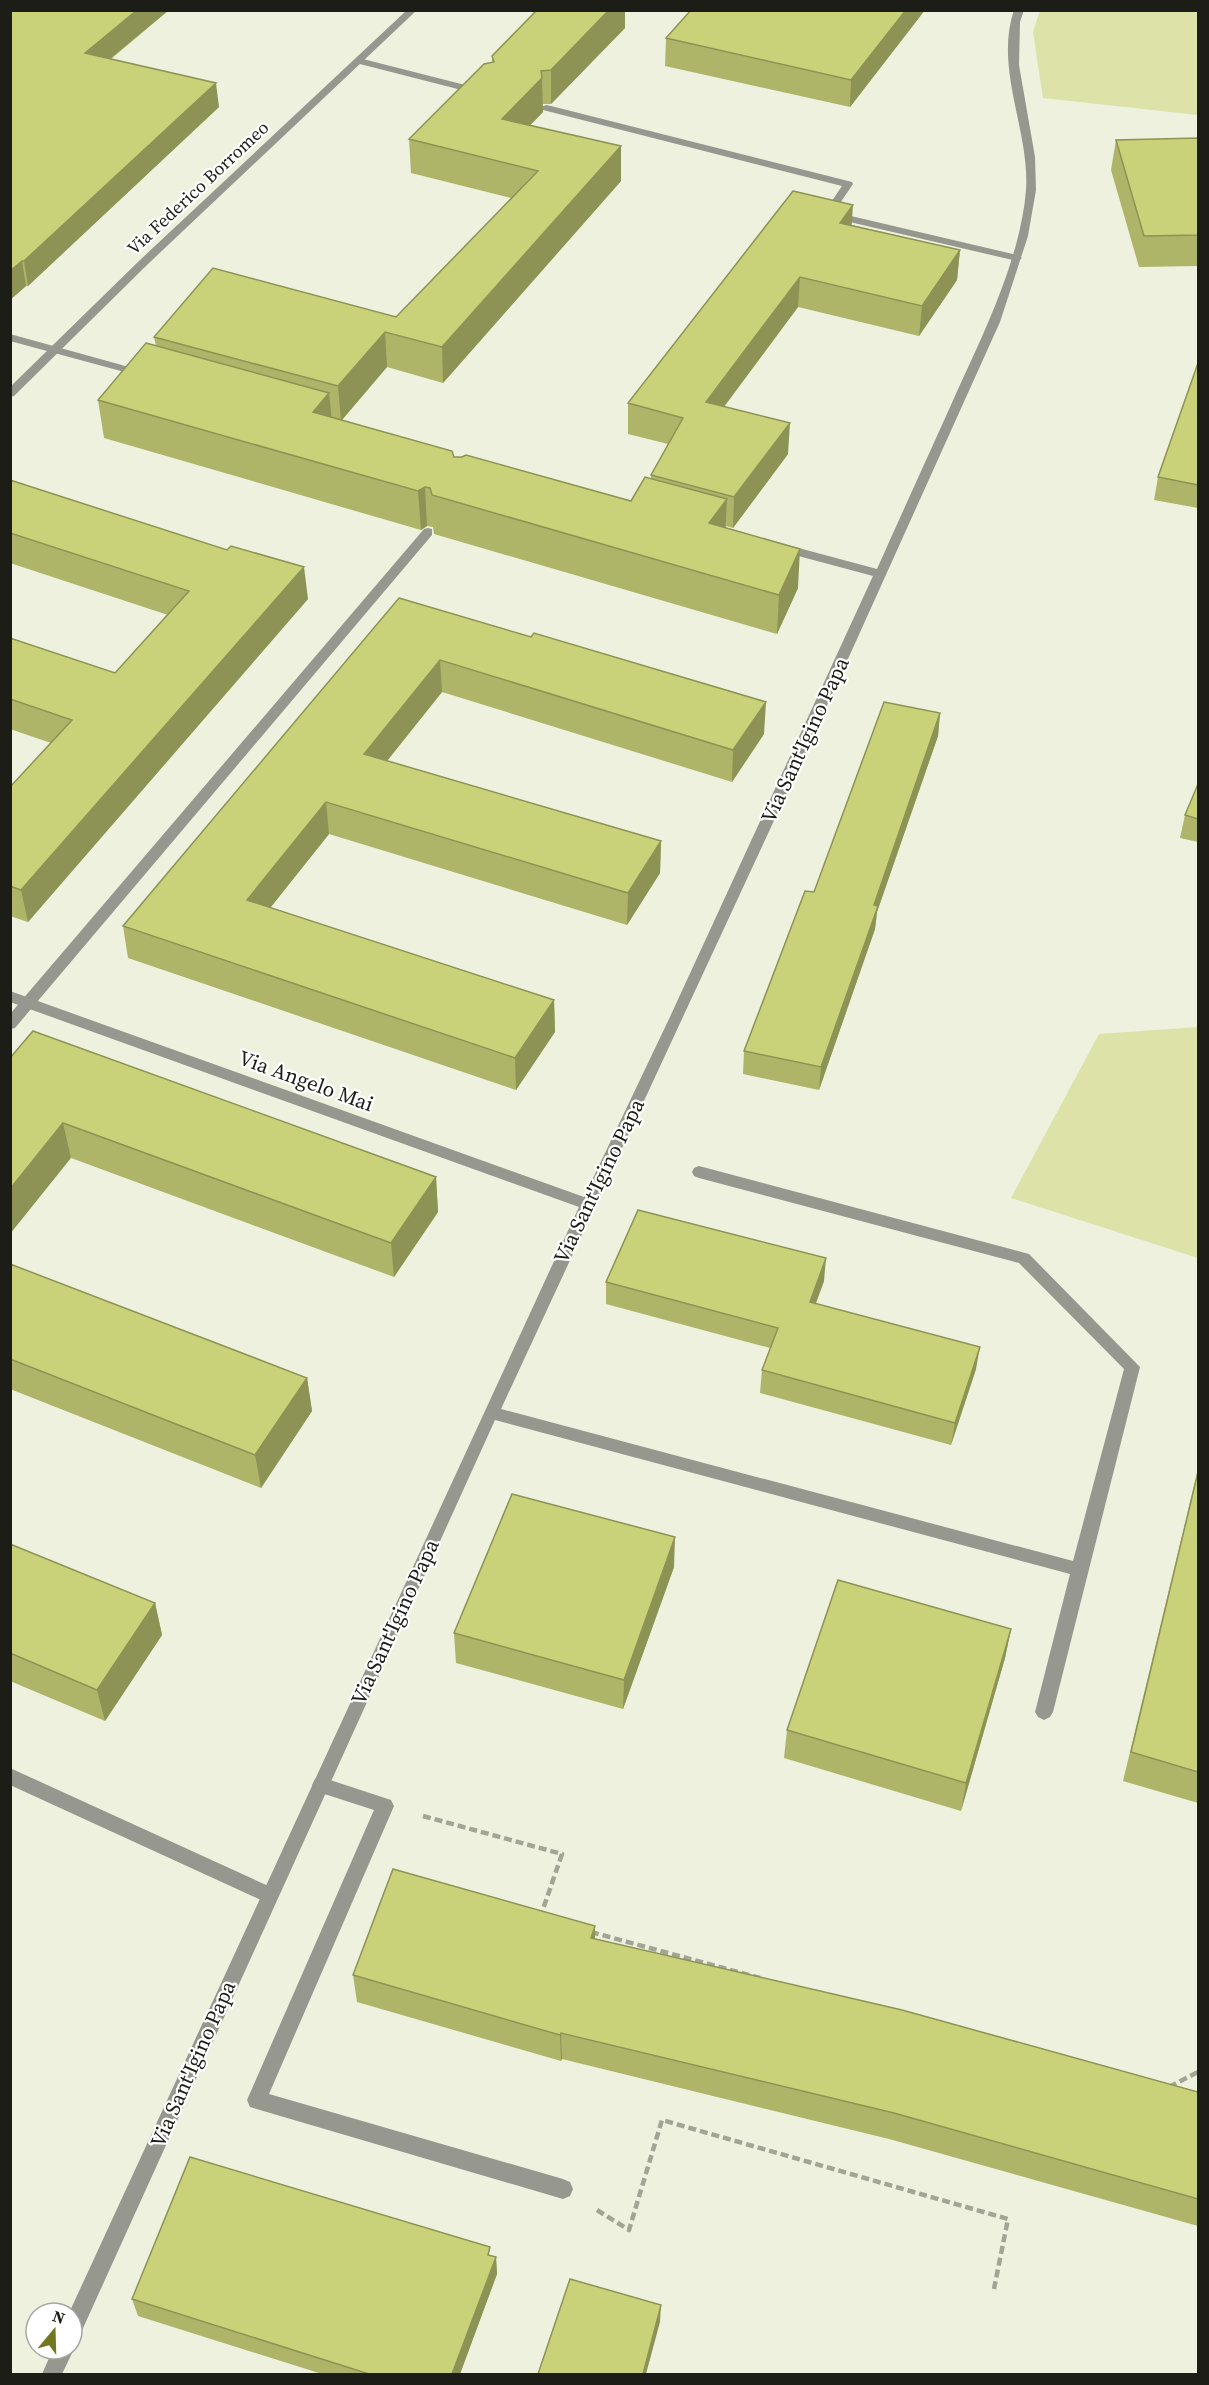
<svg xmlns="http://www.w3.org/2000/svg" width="1209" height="2385" viewBox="0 0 1209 2385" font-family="'Source Serif 4',serif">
	<rect width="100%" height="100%" fill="#eef1de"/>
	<path fill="#dce2a8" d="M1040,10L1198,11V115L1043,98L1033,32Z
		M1198,1027V1258L1011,1198L1099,1034Z"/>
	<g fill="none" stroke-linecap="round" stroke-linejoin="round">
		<path stroke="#a2a495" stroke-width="4.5" stroke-dasharray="8 4" stroke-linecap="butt" d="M423,1816L562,1854L541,1915
			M591,1932L760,1978
			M1169,2087L1198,2072
			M597,2210L629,2230L662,2120L1008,2219L994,2289"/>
		<path fill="#96978f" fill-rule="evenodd" d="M321,1777L391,1800L394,1806L269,2094L563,2179L570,2182L573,2189L570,2196L563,2199L250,2107L247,2100L374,1810L315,1791L312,1785L315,1779Z"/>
		<path fill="#96978f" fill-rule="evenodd" d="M359,58L485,90L486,92L481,95L356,63V59Z
			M547,105L852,182L853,184L834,212L1017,255L1022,258L1017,261L824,216L823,214L842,186L543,110V106Z
			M428,528L432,529V535L15,1028L10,1029V1014L424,529Z
			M10,1768L275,1889L278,1895L275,1901L269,1903L263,1901L10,1785Z"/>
		<path fill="#96978f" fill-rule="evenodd" d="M1014,10H1024L1020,22L1019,65L1035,157L1036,190L1028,236L1000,322L811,741L501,1409L1073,1561L1124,1369L1019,1263L699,1178L694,1176L692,1172L694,1168L699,1166L1029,1254L1140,1367L1053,1712L1050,1717L1044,1720L1038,1717L1035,1712L1070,1574L495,1420L79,2337L72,2340V2313H69L579,1207L10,1002V991L584,1197L669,1019L873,576L776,550L774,547L780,543L877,569C904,508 932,448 959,387C986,329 1021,255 1026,190C1030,131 994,69 1014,10Z
			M10,334L147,372L149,374L143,377L10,341Z
			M72,2344L74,2349L62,2374H42L53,2349H72Z"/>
		<path fill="#96978f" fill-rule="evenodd" d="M407,10H417L148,264L14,396L10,397V387L140,260Z"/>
	</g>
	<path fill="#aeb568" d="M10,10H169L111,59L219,107L28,286H26L10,300Z
		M537,10H625V28L551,104H543V112L530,125L621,181L443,383L387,367L342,420L454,457L631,501L651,479V475L668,444L628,434V403L852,225L960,250L957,280L919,336L798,307L724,407L788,454L733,528L726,526V528L798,588L777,634L434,534L433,527L427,526L421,530L104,438L98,400L156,346L154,337L396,317L511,198L411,173L409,139L492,62V56Z
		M925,10L850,107L665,66L666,38Z
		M1198,138V266L1139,267L1111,170L1116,140Z
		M1198,363V508L1154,500L1158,477Z
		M10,480L308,599L28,922L10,916V787L51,743L10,729V638L115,673L168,615L10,563Z
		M399,598L764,734L732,782L442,692L387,761L661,841L660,873L627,925L329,834L270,908L554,1000L555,1032L516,1090L128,958L123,926Z
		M940,713L938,736L877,912L875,929L819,1090L743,1074L744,1051L814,892Z
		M1198,784V842L1180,838L1185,815Z
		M10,1058L436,1177L438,1212L394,1277L71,1158Z
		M10,1264L307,1378L312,1411L261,1488L10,1389Z
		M824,1281L816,1303L976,1369L951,1445L760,1393L762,1370L770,1348L606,1304V1282Z
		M1198,1469V1803L1123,1781Z
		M10,1544L155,1603L162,1635L105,1721L10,1681Z
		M674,1567L623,1709L456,1663L454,1633Z
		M1011,1629L1005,1658L961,1811L784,1758L787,1730Z
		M595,1939L1198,2092V2226L889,2139L562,2059L561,2061L357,2002L353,1975Z
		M491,2256L496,2257L497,2274L460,2374H322L138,2316L132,2299Z"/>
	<path fill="#8d9355" d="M137,10H169L88,77L85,53Z
		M609,10H625V28L551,104V70Z
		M906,10H925L850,107L851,80Z
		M542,78L543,112L503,153L502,119Z
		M216,83L219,107L28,286L24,261Z
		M621,146V181L443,383L442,347Z
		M853,205L851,235L840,223Z
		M960,250L957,280L919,336L922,306Z
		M22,261L26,286L10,300V271Z
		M800,277L798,307L705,432L706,402Z
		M385,332L387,367L341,421L338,386Z
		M329,393L333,431L313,412Z
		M790,423L788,454L733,528L734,497Z
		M425,487L427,526L421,530L418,491Z
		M727,499L725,538L709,523Z
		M800,549L798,588L777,634L779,595Z
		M304,567L308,599L28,922L21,890Z
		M440,660L442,692L367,786L364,754Z
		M766,702L764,734L732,782L733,750Z
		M940,713L938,736L877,912L875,929L819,1090L821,1067L874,905Z
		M326,802L329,834L251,932L247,900Z
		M661,841L660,873L627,925L628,893Z
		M554,1000L555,1032L516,1090L515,1058Z
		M63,1123L71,1158L10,1234V1189Z
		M436,1177L438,1212L394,1277L391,1243Z
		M826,1258L824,1281L808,1324L810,1302Z
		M980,1347L976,1369L951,1445L955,1423Z
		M307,1378L312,1411L261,1488L255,1455Z
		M675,1537L674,1567L623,1709L624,1680Z
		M155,1603L162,1635L105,1721L97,1690Z
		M1011,1629L1005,1658L961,1811L966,1783Z
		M595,1926V1953L591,1938Z
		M561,2033L562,2059L561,2061L560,2035Z
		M496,2257L497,2274L460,2374H452Z
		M661,2305L660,2322L646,2374H643Z"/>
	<path fill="#cad279" stroke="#8d9355" stroke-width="1.5" d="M10,10H137L85,53L216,83L24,261H22L10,271Z
		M537,10H609L551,70L541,71L542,78L502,119L621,146L442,347L385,332L338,386L154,337L213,268L396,317L538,171L409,139L484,64L494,62L492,56Z
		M691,10H906L851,80L666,38Z
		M1198,138V235L1144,236L1116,140Z
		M793,191L853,205L840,223L960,250L922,306L800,277L706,402L790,423L734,497L651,475L683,418L628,403Z
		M146,343L329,393L313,412L452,451L454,457H462L466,455L631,501L645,477L727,499L709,523L800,549L779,595L432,495L430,488L425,487L418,491L98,400Z
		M1198,363V485L1158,477Z
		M10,480L227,550L231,546L304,567L21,890L10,886V787L72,720L10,699V638L115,673L189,591L10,533Z
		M399,598L531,637L534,633L766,702L733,750L440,660L364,754L661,841L628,893L326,802L247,900L554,1000L515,1058L123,926Z
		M884,702L940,713L874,905L878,906L821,1067L744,1051L805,891L814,892Z
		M1198,784V819L1185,815Z
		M33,1031L436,1177L391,1243L63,1123L10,1189V1058Z
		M638,1210L826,1258L810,1302L980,1347L955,1423L762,1370L778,1328L606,1282Z
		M10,1264L307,1378L255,1455L10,1359Z
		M1198,1472V1772L1131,1752Z
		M512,1494L675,1537L624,1680L454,1633Z
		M10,1544L155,1603L97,1690L10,1653Z
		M838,1580L1011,1629L966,1783L787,1730Z
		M393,1869L595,1926L591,1938L902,2010L1198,2092V2199L894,2113L561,2033L560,2035L353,1975Z
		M190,2157L490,2247L488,2255L496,2257L452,2374H369L132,2299Z
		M570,2279L661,2305L643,2374H538Z"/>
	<g text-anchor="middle" stroke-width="4.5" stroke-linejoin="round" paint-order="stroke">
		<g font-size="18" fill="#1d1d17" stroke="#fff">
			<text transform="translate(198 188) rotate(-43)" y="6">Via Federico Borromeo</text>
		</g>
		<g font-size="21" fill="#1d1d17" stroke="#fff">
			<text transform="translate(805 740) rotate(-65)" y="7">Via Sant'Igino Papa</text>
			<text transform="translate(306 1081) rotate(20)" y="7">Via Angelo Mai</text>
			<text transform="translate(599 1181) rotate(-64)" y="7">Via Sant'Igino Papa</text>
			<text transform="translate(395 1622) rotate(-65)" y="7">Via Sant'Igino Papa</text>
			<text transform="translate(193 2064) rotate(-66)" y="7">Via Sant'Igino Papa</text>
		</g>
	</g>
	<rect width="1209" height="2385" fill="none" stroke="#1d1d17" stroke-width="24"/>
	<g transform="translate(54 2331) rotate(19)"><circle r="28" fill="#ffffff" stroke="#a5a5a2" stroke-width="1.5"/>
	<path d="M0-4.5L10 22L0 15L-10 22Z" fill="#727821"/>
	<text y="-9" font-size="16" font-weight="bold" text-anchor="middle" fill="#1d1d17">N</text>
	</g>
</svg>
